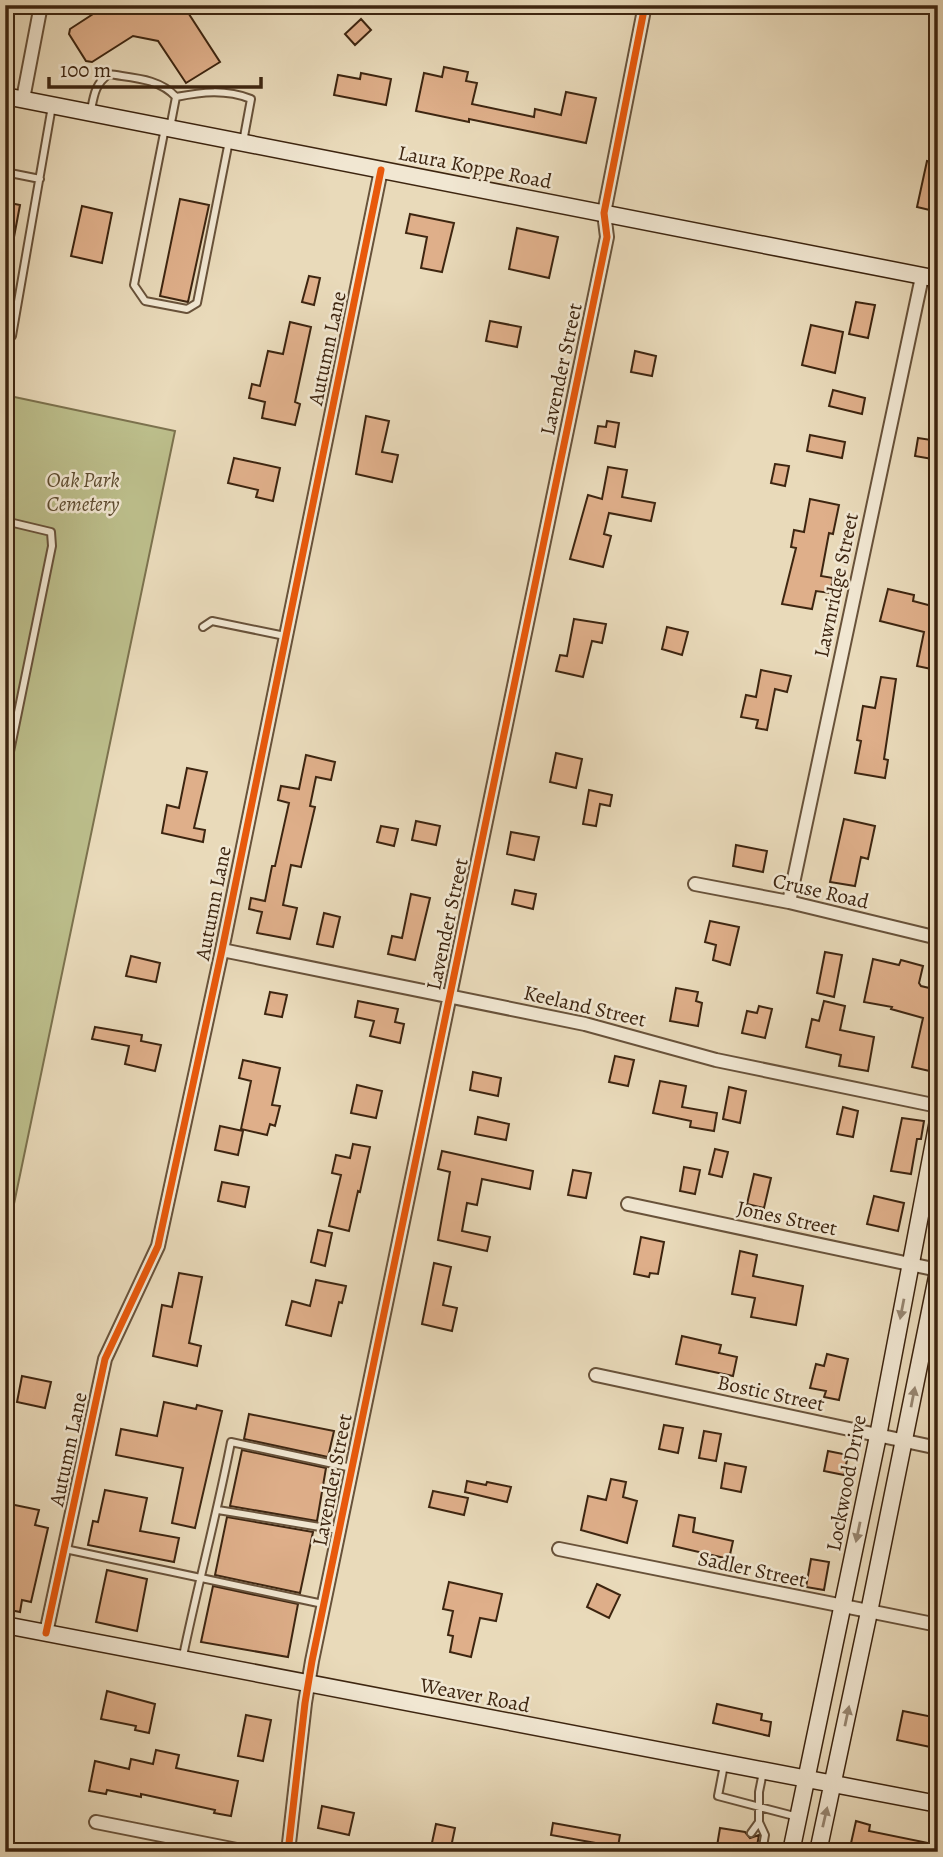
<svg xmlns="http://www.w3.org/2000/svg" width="943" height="1857" viewBox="0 0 943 1857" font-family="Alegreya,serif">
	<rect width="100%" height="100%" fill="#e9daba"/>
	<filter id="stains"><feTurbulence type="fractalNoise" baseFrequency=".00286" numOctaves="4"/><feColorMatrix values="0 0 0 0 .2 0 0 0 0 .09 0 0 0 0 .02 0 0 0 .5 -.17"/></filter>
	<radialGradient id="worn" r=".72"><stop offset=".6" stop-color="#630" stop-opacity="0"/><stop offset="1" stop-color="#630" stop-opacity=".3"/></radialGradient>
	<path fill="#bcbe8b" stroke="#7c724e" stroke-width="2" d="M5,395L175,431L5,1247Z"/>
	<path fill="#dfaf8a" stroke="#3d2510" stroke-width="2" d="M107,5H188L187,11L220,62L186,83L158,41L133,36L92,62L86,61L69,34L70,29Z
		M361,19L371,30L355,45L345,34Z
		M444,67L468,72L466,81L477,83L472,104L534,117L535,109L561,115L566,92L596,98L586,143L469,119V122L416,111L424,73L442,77Z
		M361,73L391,79L386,105L334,95L338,75L360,79Z
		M927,161L938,163V212L917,207Z
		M180,199L209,205L188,302L160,296Z
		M5,202L20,205L11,253L5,252Z
		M82,206L112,213L102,263L71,256Z
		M410,214L454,223L442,272L421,268L427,237L406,233Z
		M517,228L558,237L549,278L509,269Z
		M309,276L320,278L314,305L302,302Z
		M856,302L875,305L868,338L849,334Z
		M490,321L521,327L517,347L486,341Z
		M290,322L311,327L295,402L300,404L295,425L262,418L265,402L249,398L252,384L260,386L268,351L283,354Z
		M811,325L843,332L835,373L802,365Z
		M635,351L656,356L652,376L631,372Z
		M833,390L865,398L862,414L829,406Z
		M366,416L389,421L382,452L398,455L392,482L356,474Z
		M607,421L619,423L615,447L595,443L598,426L606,427Z
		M810,435L845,442L842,458L807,451Z
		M918,438L938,441V460L915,456Z
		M234,458L280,468L273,501L256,497L258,490L228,483Z
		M775,464L789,466L785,486L771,483Z
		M608,467L627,470L622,497L655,503L651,521L609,513L604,534L611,536L603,567L570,559L588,495L602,499Z
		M810,499L839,505L833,534L829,533L821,576L833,578L830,593L816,591L812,609L782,604L796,548L791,547L794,530L804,532Z
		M888,589L914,595L913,601L932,606L930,617L938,619L936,670L917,666L924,632L880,621Z
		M574,619L606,624L602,643L592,641L583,677L556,671L560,655L567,656Z
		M667,627L688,632L682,655L662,649Z
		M761,670L791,676L787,692L775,689L767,730L756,728L758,720L741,717L746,695L756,697Z
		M881,677L896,679L884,759L888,760L885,778L855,773L861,741L857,740L863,706L875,708Z
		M556,753L582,759L576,788L550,782Z
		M306,755L335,762L331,780L316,777L310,806L315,807L301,867L291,865L283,905L297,908L290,939L257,933L262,912L249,909L251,898L265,901L272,866H275L289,803L278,800L281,786L299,789Z
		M187,768L207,772L194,828L205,830L203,842L162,833L167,805L179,808Z
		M589,790L612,795L610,806L600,804L596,826L583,824Z
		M844,819L875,826L868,859L861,857L855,886L830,882Z
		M416,821L440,826L436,845L412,840Z
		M381,826L398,829L394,846L377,842Z
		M511,832L539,837L534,860L507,854Z
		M736,845L767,851L763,872L733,866Z
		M515,890L536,894L533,909L512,904Z
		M411,894L430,898L415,960L388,954L392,936L402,938Z
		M324,913L340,917L333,947L317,944Z
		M710,921L739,927L730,965L713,960L716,945L705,942Z
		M825,952L842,955L834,997L817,993Z
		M131,956L160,963L156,982L126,976Z
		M873,959L899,965L901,960L923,966L919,983L921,986L938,990V1056L934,1072L912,1067L923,1018L891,1009L892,1007L864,1002Z
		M676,988L698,992L696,1001L702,1003L698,1026L670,1021Z
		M270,992L287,995L282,1017L265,1014Z
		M358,1001L398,1009L395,1022L404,1024L400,1043L370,1036L374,1021L355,1017Z
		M824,1001L845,1006L840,1030L874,1037L868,1071L839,1066L841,1055L806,1047L812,1019L819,1021Z
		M759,1006L772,1009L765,1038L742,1033L747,1011L757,1013Z
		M95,1027L142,1035L141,1041L161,1045L155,1071L125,1064L129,1046L92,1039Z
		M615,1056L634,1060L628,1086L609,1082Z
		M243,1060L280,1068L272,1105L280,1106L275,1126L270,1124L267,1135L241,1129L251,1081L239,1078Z
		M473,1072L501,1078L498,1096L470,1090Z
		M660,1081L686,1086L682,1107L717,1113L714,1131L690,1127L691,1121L653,1113Z
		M357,1085L382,1091L376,1118L351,1113Z
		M729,1087L746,1091L740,1123L723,1119Z
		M843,1107L858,1111L853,1137L837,1134Z
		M478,1117L509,1124L506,1140L475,1134Z
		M902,1118L924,1121L921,1139H917L911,1174L891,1171Z
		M220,1126L243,1131L238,1155L215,1150Z
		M353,1144L370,1147L360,1192L358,1191L349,1231L329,1226L341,1175L332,1173L336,1155L350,1158Z
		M715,1149L728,1152L722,1177L709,1174Z
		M442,1151L533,1171L530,1189L482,1179L477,1205L467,1203L462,1231L490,1237L487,1251L438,1240L450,1172L438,1169Z
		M684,1167L700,1170L695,1194L680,1191Z
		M573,1170L591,1173L586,1198L568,1195Z
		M754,1174L771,1178L764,1208L747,1204Z
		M222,1182L249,1187L245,1207L218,1201Z
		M874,1196L904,1203L898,1231L867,1224Z
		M318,1230L332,1233L325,1266L311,1262Z
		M641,1237L664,1242L658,1274L650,1273L649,1277L634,1274Z
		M740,1251L757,1255L753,1276L803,1286L796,1325L751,1317L755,1298L732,1294Z
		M434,1263L451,1267L443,1305L457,1308L452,1331L422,1324Z
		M179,1273L202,1277L189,1343L201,1346L197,1366L153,1356L162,1305L172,1307Z
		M316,1280L346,1286L342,1303L339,1302L331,1336L286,1325L292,1301L310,1306Z
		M682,1336L721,1345L719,1353L737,1357L733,1376L676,1364Z
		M827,1354L848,1359L839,1400L824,1397L826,1391L810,1388L816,1364L824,1366Z
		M22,1376L51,1382L45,1408L17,1402Z
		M164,1402L196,1409L197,1405L222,1411L195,1528L172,1523L183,1468L116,1455L121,1429L157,1436Z
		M249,1414L334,1431L328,1457L244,1439Z
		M664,1425L683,1428L678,1453L659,1449Z
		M704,1431L721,1434L716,1461L699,1458Z
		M242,1450L326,1468L317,1521L230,1506Z
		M828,1451L848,1455L844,1475L824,1471Z
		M725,1463L746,1467L741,1492L721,1488Z
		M611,1479L626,1482L623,1497L637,1501L627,1543L581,1530L588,1496L606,1500Z
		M467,1481L486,1485L487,1482L511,1487L507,1502L465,1492Z
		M105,1490L147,1498L140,1531L179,1538L174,1562L88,1545L93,1521L98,1522Z
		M433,1491L468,1498L464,1515L429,1507Z
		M5,1503L39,1510L35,1525L48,1528L31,1602L22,1600L20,1612L5,1609V1593L8,1594L13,1571H5Z
		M679,1515L695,1518L693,1532L733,1541L729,1559L673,1546Z
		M227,1517L313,1532L300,1593L215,1575Z
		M811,1559L829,1562L824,1590L806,1587Z
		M107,1570L147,1579L137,1631L96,1622Z
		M449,1582L502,1594L496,1621L480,1618L471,1657L450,1652L453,1636L448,1635L453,1611L443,1609Z
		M597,1584L620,1595L609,1618L587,1607Z
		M213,1586L298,1604L288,1657L201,1642Z
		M107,1691L155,1704L149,1733L135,1730L136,1726L101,1719Z
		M717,1704L762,1714L761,1720L771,1722L769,1736L713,1723Z
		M903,1711L938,1718L935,1748L897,1740Z
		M246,1715L271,1720L263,1761L238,1756Z
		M156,1750L179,1755L176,1768L238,1781L231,1816L214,1813L215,1810L141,1794V1797L107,1790L106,1794L89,1791L95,1761L129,1769L131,1759L153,1764Z
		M322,1806L354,1813L349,1835L318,1828Z
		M856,1821L870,1825L869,1831L938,1845V1852H849Z
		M553,1823L620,1835L618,1847L551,1835Z
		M436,1824L455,1828L450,1852H430Z
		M720,1828L745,1832L750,1838L759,1835L756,1851L747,1843L742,1848L741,1852H716Z"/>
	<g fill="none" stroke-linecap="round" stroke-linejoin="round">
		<g stroke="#68523a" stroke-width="10">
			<path id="lane" d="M176,97C202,92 225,89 251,99L243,142
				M91,110C94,95 95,84 109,74C132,78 159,78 176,97L170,128
				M165,128L134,285L145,301L187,309L197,303L229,141
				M5,172L40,179
				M5,344L12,336L52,106
				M5,521L51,532L52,546L5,776
				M203,627L212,621L285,636
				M218,1510L338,1530
				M65,1549L323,1604
				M183,1656C198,1584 217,1514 231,1442L352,1468
				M724,1765L718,1796L798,1817
				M759,1822L765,1835L762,1852
				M751,1833L759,1822V1792L763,1772
				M748,1852V1849"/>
		</g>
		<g stroke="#68523a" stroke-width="16">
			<path id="street" d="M23,99L41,5
				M695,884L789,902L938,938
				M789,902L922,277
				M222,950L585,1024L716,1060L938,1106
				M628,1204L938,1270
				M596,1375L938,1448
				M559,1549L938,1625
				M46,1633L105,1359L158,1246L222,950L381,170
				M96,1822L247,1852
				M288,1852L305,1703L312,1661L607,237L604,213L645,5"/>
		</g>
		<g stroke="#3d2510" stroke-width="19">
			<path id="secondary" d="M5,96L938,279
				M5,1625L938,1804
				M791,1852L878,1436L938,1121
				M818,1852L869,1612L938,1272"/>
		</g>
		<use href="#lane" stroke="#f1e7d2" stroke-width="6"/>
		<use href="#street" stroke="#f1e7d2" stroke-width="12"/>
		<use href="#secondary" stroke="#f1e7d2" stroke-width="16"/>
		<g stroke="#f1e7d2" stroke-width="11">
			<path id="cycleway" d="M46,1633L105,1359L158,1246L222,950L381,170
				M288,1852L305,1703L312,1661L607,237L604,213L645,5"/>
		</g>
		<use href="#cycleway" stroke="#e8590c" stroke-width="7"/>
	</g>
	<defs><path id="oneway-solid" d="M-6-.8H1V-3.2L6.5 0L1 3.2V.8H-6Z" transform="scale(1.75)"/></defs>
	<g fill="#978671">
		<use href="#oneway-solid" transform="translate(902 1309) rotate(101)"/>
		<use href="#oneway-solid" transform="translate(913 1397) rotate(-79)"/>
		<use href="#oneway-solid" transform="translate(858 1532) rotate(102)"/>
		<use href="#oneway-solid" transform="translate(847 1716) rotate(-78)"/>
		<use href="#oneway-solid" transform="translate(825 1817) rotate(-77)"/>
	</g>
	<g text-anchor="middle" stroke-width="5" stroke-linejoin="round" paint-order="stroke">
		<g font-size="21" fill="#3d2510" stroke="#f1e7d2">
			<text transform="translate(475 167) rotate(11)" y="7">Laura Koppe Road</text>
			<text transform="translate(327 348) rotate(-78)" y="7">Autumn Lane</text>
			<text transform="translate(561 369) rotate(-78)" y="7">Lavender Street</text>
			<text transform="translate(836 585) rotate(-78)" y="7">Lawnridge Street</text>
			<text transform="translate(821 891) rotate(13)" y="7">Cruse Road</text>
			<text transform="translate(213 903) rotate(-79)" y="7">Autumn Lane</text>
			<text transform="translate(447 924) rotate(-78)" y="7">Lavender Street</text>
			<text transform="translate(585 1006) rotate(13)" y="7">Keeland Street</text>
			<text transform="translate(787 1218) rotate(12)" y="7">Jones Street</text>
			<text transform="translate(771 1393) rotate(12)" y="7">Bostic Street</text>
			<text transform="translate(68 1449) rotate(-78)" y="7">Autumn Lane</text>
			<text transform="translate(332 1480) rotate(-79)" y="7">Lavender Street</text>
			<text transform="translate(846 1483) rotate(-79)" y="7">Lockwood Drive</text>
			<text transform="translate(752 1569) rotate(12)" y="7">Sadler Street</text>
			<text transform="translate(475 1695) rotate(11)" y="7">Weaver Road</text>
		</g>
		<g font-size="21" font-style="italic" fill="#5d4b2f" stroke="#f1e7d2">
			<text x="83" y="487">Oak Park<tspan x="83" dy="24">Cemetery</tspan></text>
		</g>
	</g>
	<rect width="943" height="1857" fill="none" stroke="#e9daba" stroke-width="28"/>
	<rect x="7" y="7" width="929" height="1843" fill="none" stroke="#3d2510" stroke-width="3.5"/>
	<rect x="14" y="14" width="915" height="1829" fill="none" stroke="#3d2510" stroke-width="2"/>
	<path d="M49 77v10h212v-10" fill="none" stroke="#3d2510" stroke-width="3.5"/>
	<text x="60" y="77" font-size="21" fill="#3d2510" stroke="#f1e7d2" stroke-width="5" paint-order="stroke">100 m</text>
	<rect width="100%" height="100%" filter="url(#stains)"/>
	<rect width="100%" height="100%" fill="url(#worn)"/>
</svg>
